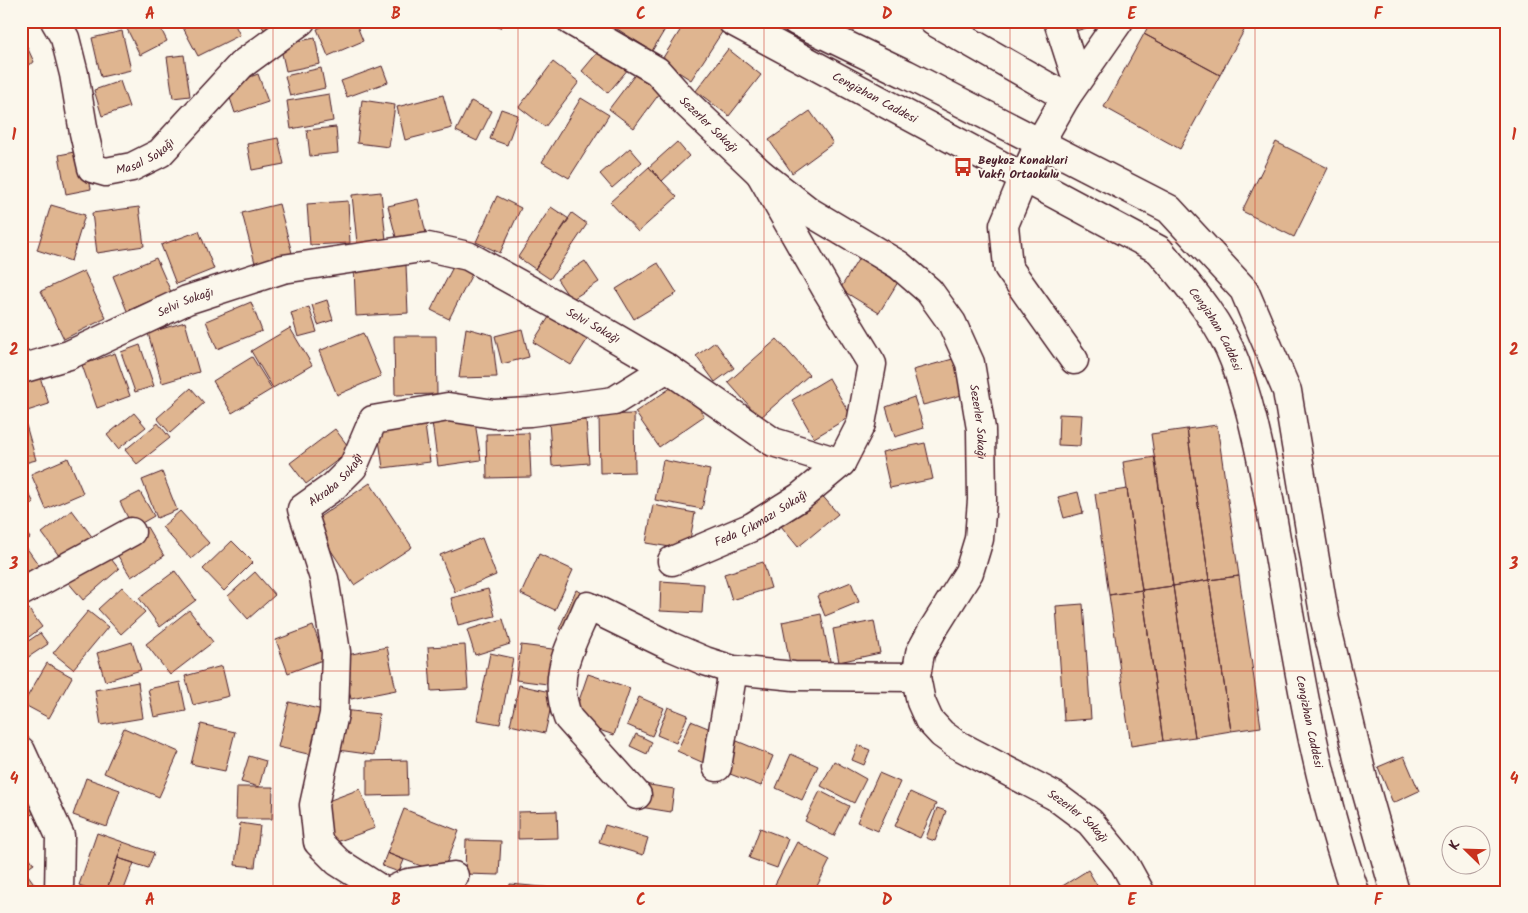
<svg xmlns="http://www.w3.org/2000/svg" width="1528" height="913" viewBox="0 0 1528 913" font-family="Kalam,sans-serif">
	<rect width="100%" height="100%" fill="#fbf7ec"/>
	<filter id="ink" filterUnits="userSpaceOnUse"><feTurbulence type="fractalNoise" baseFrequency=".02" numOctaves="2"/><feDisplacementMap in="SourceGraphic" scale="10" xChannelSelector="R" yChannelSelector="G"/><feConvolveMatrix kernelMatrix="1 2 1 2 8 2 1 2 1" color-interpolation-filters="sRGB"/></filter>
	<g filter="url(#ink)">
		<path fill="#dfb590" stroke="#4a1f2b" d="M142,21H157L167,41L140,55L127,29Z
			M183,21H233L240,35L198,56L180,22Z
			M258,21H292L270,38Z
			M334,21H355L363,41L328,56L317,29Z
			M486,21H503L500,28Z
			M617,21H670L652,51L614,27Z
			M686,21H712L724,29L691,80L661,61Z
			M1069,21H1105L1106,23L1071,32Z
			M1151,21H1240L1247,25L1220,75L1144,34Z
			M122,31L131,70L101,77L92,38Z
			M21,34L34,62L21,68Z
			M1144,34L1220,75L1180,149L1104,107Z
			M315,38L320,64L286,71L280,45Z
			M603,46L629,68L608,93L582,71Z
			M728,49L761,75L729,116L696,91Z
			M184,55L190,96L173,98L167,57Z
			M553,62L579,82L545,127L519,107Z
			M382,66L388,82L347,97L341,81Z
			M321,68L325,88L290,96L285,76Z
			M640,68L665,86L634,128L609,109Z
			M258,74L268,102L235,113L226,86Z
			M120,81L129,107L102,116L94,90Z
			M329,94L333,121L291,129L287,101Z
			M443,95L452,128L405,140L397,107Z
			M581,98L609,115L569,178L542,162Z
			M362,100L395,105L389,147L357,143Z
			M471,101L492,111L477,141L456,131Z
			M501,109L518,115L507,145L490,139Z
			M810,111L833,143L792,173L769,140Z
			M336,127L338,153L310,156L307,130Z
			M278,138L284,164L252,170L247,144Z
			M677,142L689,156L662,181L649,167Z
			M1276,142L1328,168L1294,237L1242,211Z
			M630,148L642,162L612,188L600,174Z
			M84,150L91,189L66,194L59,155Z
			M649,167L677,197L638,232L610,202Z
			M381,192L386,240L357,243L352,195Z
			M497,196L521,208L500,253L476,242Z
			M418,199L426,233L397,241L388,206Z
			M348,201L350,243L310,245L307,204Z
			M279,204L292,253L255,263L242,213Z
			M51,205L85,215L71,261L37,250Z
			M139,207L144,246L97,253L92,213Z
			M551,207L569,219L535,269L518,257Z
			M572,213L587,224L550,279L535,269Z
			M199,231L214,269L176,284L161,245Z
			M156,258L171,292L127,311L113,276Z
			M859,258L898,282L879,313L840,289Z
			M585,261L599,282L571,300L557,279Z
			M658,263L677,293L634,319L616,289Z
			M406,265L408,313L356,316L354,268Z
			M454,265L472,274L449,319L431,310Z
			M84,271L106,318L64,339L41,291Z
			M327,300L333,320L318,325L312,305Z
			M251,302L262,331L217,349L206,321Z
			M309,307L317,332L298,337L291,313Z
			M549,317L587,340L571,365L533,342Z
			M185,322L199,372L162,383L148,333Z
			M290,328L312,365L273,388L251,351Z
			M466,328L492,335L497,377L459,378Z
			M522,329L529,357L502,364L495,336Z
			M363,333L381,376L337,395L319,351Z
			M394,336H436L437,394L395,395Z
			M777,339L809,375L760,418L728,382Z
			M715,342L734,368L715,382L696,356Z
			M140,345L154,386L135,392L121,352Z
			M115,353L130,396L97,408L82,365Z
			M252,357L272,389L232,413L213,381Z
			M960,357L970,393L923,405L913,370Z
			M40,377L49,404L21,413V383Z
			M829,378L851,416L814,438L792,400Z
			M681,381L704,416L659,447L635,412Z
			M191,388L204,403L170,433L157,418Z
			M914,397L924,428L895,437L886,407Z
			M134,413L146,427L118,449L107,435Z
			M634,414L635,472L600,473L599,415Z
			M1059,414L1082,415L1080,446L1058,445Z
			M474,416L481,460L438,466L432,422Z
			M424,418L430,462L383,468L377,425Z
			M586,420L589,463L552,466L549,422Z
			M158,423L170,438L137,464L125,450Z
			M26,425L36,460L21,464V426Z
			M1217,425L1239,576L1209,580L1187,429Z
			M335,429L351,450L306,484L290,463Z
			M1187,429L1209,580L1173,586L1151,434Z
			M529,433L531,477L487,478L486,434Z
			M925,443L933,479L890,488L882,452Z
			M1155,457L1173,586L1142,590L1123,462Z
			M68,458L83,493L46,509L31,474Z
			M663,460L710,470L702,509L655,500Z
			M162,472L177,510L157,518L142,480Z
			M21,479L34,503L21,510Z
			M370,483L412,547L354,585L312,522Z
			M1127,489L1142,590L1109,595L1095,494Z
			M140,492L154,516L133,528L120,502Z
			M1078,492L1083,513L1064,518L1058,497Z
			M820,493L838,514L798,547L781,526Z
			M653,505L695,513L688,550L646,543Z
			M72,510L93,538L63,561L42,533Z
			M180,511L209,543L191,559L162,527Z
			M21,525L30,538L21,544Z
			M147,527L164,556L131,577L113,548Z
			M482,538L496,575L455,592L440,555Z
			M232,541L253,562L224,591L203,569Z
			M26,547L40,567L21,580V551Z
			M104,550L119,569L83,600L67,581Z
			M539,554L573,570L555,610L521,594Z
			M763,562L771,588L732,600L724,574Z
			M175,571L196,600L160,627L139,598Z
			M255,572L275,595L248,619L228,596Z
			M1239,576L1261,727L1231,731L1209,580Z
			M1209,580L1231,731L1195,737L1173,586Z
			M661,581L704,584L702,613L660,611Z
			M851,582L859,602L825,616L817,596Z
			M1173,586L1195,737L1163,741L1142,590Z
			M122,587L145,612L121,634L98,609Z
			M488,589L495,616L458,625L451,598Z
			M576,590L585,594L569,633L559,629Z
			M1142,590L1163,741L1131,746L1109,595Z
			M21,599L42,627L21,643Z
			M1083,604L1091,719L1064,721L1056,606Z
			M189,610L213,642L170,675L146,644Z
			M88,611L108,627L73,669L53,653Z
			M821,614L831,666L792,674L782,622Z
			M503,619L510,644L475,655L467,630Z
			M874,621L880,653L839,662L833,629Z
			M313,626L325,659L288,673L276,640Z
			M40,633L48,644L21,662V646Z
			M132,642L141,670L105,681L97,653Z
			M465,645L468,689L431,691L428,647Z
			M521,645L560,650L555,685L516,680Z
			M387,647L396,690L351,699L342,656Z
			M490,653L513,658L500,724L477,720Z
			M47,663L72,677L49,718L23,704Z
			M222,666L229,696L193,705L185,676Z
			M588,674L630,688L614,735L572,721Z
			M138,682L143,718L101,725L95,690Z
			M180,682L186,711L154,717L148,689Z
			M519,685L554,693L545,733L510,725Z
			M639,697L664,708L652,736L627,725Z
			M289,702L323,710L312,755L278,747Z
			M668,707L688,715L676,743L657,735Z
			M343,710L379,714L374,755L338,750Z
			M691,721L720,733L706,764L677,751Z
			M201,724L235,732L225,771L191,764Z
			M124,728L179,752L159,797L104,773Z
			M636,734L652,742L647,754L630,746Z
			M737,741L773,756L761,786L725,772Z
			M858,745L870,750L864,765L852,760Z
			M791,754L818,766L802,800L776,788Z
			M249,756L266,761L259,787L241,782Z
			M1404,756L1419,791L1393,803L1378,767Z
			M407,760L408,795L367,796V761Z
			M834,761L866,779L854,803L821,786Z
			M879,773L900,782L878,831L857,822Z
			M21,776L40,810L21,820Z
			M86,778L120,790L107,827L73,815Z
			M644,784L674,789L671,812L640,807Z
			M237,787H273L272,819H236Z
			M360,789L375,828L334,843L320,804Z
			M820,791L849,806L834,836L805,821Z
			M910,792L936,804L920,838L895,826Z
			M937,808L946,811L935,841L926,838Z
			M404,809L459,831L442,874L387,853Z
			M557,811L558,838L518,839V812Z
			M240,823L260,826L255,867L235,865Z
			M605,825L648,838L643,855L599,842Z
			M760,828L788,839L777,868L749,858Z
			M97,833L123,842L106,892H98L79,885Z
			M466,840L501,841L499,875L465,874Z
			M123,842L154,853L148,868L118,858Z
			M797,842L830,860L814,892H775L772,890Z
			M21,845L34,864L21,873Z
			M387,853L404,860L399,872L382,866Z
			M118,858L134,863L123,892H106Z
			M1088,870L1101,892H1053Z
			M28,875L40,892H21V880Z
			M510,884L553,888V892H509Z"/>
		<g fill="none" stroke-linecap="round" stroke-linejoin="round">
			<g stroke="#4a1f2b" stroke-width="31">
				<g id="minor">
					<path id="s1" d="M55,21L65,38L74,74L84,133L92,168L106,172L132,167L160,153L241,65L301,21"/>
					<path id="s2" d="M571,21L657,71L683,100L760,173L810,212L899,265L929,291L952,323L970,363L981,429L982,500L979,539L969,572L932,631L920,653L916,677L921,702L929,720L942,734L956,744L1055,796L1090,822L1124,863L1140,892"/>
					<path d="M933,21L1066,97"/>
					<path d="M1058,21L1077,80"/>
					<path d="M1074,360L1008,267L1004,225L1024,177L1040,142L1066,97L1119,21"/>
					<path id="s3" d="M21,369L69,355L187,300L283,269L428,247L468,256L600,329L667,368L773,442L841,463L861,424L872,364L828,292L760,173"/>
					<path id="s4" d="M672,561L752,527L800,497L841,463"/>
					<path d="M21,592L131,532"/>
					<path d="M21,751L60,836L59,892"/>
					<path d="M717,767L733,670"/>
					<path d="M637,795L568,718C551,673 571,647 588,606L672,647L705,661L733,670L794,676L916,677"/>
					<path id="s5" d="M385,892L338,862L318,842L314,805L334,714L336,652L324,578L302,509L333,487L353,467L373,420L448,407L494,414L530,412L614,401L667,368"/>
					<path d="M389,892L408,883L454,876"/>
				</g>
			</g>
			<g stroke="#4a1f2b" stroke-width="31">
				<g id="major">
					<path id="s6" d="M732,21L1159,250C1188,285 1219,319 1235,362C1258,426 1268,494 1280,561C1299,672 1317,785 1355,892"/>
					<path d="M796,21L906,74L1169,209L1244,290L1287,391L1325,620L1364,783L1395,892"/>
				</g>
			</g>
			<use href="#minor" stroke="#fbf7ec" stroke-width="28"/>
			<use href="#major" stroke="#fbf7ec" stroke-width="28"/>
		</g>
	</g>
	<path fill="none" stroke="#c8321e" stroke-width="1" stroke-opacity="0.55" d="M273,21V892M518,21V892M764,21V892M1010,21V892M1255,21V892M21,242H1507M21,456H1507M21,671H1507"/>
	<defs>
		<g id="bus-bare" transform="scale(1.5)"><path d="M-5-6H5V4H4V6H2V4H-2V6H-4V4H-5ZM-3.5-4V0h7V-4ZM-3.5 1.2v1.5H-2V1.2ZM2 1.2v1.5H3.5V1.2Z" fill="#c8321e" stroke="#fbf7ec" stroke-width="2.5" paint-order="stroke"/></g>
	</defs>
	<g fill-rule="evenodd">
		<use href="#bus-bare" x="963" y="167"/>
	</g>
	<g text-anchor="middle" stroke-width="4" stroke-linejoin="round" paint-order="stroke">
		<g font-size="12" fill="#4a1f2b" stroke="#fbf7ec">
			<text dy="4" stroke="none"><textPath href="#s6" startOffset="162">Cengizhan Caddesi</textPath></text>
			<text dy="4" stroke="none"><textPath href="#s2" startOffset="174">Sezerler Sokağı</textPath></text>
			<text dy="4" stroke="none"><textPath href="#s1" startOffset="210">Masal Sokağı</textPath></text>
			<text dy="4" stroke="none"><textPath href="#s3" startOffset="178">Selvi Sokağı</textPath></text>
			<text dy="4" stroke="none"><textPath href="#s3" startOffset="612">Selvi Sokağı</textPath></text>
			<text dy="4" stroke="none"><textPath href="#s6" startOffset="582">Cengizhan Caddesi</textPath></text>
			<text dy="4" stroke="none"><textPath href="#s2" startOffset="594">Sezerler Sokağı</textPath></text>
			<text dy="4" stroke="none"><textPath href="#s5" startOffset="469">Akraba Sokağı</textPath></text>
			<text dy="4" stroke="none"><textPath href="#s4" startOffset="99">Feda Çıkmazı Sokağı</textPath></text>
			<text dy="4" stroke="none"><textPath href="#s6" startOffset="988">Cengizhan Caddesi</textPath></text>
			<text dy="4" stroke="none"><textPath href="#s2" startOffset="1089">Sezerler Sokağı</textPath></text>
		</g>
		<g font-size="12" font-weight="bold" fill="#4a1f2b" stroke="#fbf7ec" text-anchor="start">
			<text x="978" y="164">Beykoz Konaklari<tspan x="978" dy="14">Vakfı Ortaokulu</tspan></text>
		</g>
	</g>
	<rect width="1528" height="913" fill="none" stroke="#fbf7ec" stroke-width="55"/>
	<g transform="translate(1466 850) rotate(293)"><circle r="24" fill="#fbf7ec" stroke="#b4a19f"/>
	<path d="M0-4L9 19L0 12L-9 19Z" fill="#c8321e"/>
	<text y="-8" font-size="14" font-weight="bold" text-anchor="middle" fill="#4a1f2b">K</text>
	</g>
	<rect x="28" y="28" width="1472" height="858" fill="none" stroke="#c8321e" stroke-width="2"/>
	<g font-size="16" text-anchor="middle" font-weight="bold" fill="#c8321e">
		<text x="150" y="19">A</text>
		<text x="396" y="19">B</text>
		<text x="641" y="19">C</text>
		<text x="887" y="19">D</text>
		<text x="1132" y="19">E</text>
		<text x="1378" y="19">F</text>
		<text x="14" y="140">1</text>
		<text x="1514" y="140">1</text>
		<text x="14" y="355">2</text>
		<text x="1514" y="355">2</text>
		<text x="14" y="569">3</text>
		<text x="1514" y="569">3</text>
		<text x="14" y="784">4</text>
		<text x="1514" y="784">4</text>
		<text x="150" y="905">A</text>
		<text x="396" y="905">B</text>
		<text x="641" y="905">C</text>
		<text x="887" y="905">D</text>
		<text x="1132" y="905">E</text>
		<text x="1378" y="905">F</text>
	</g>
</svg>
